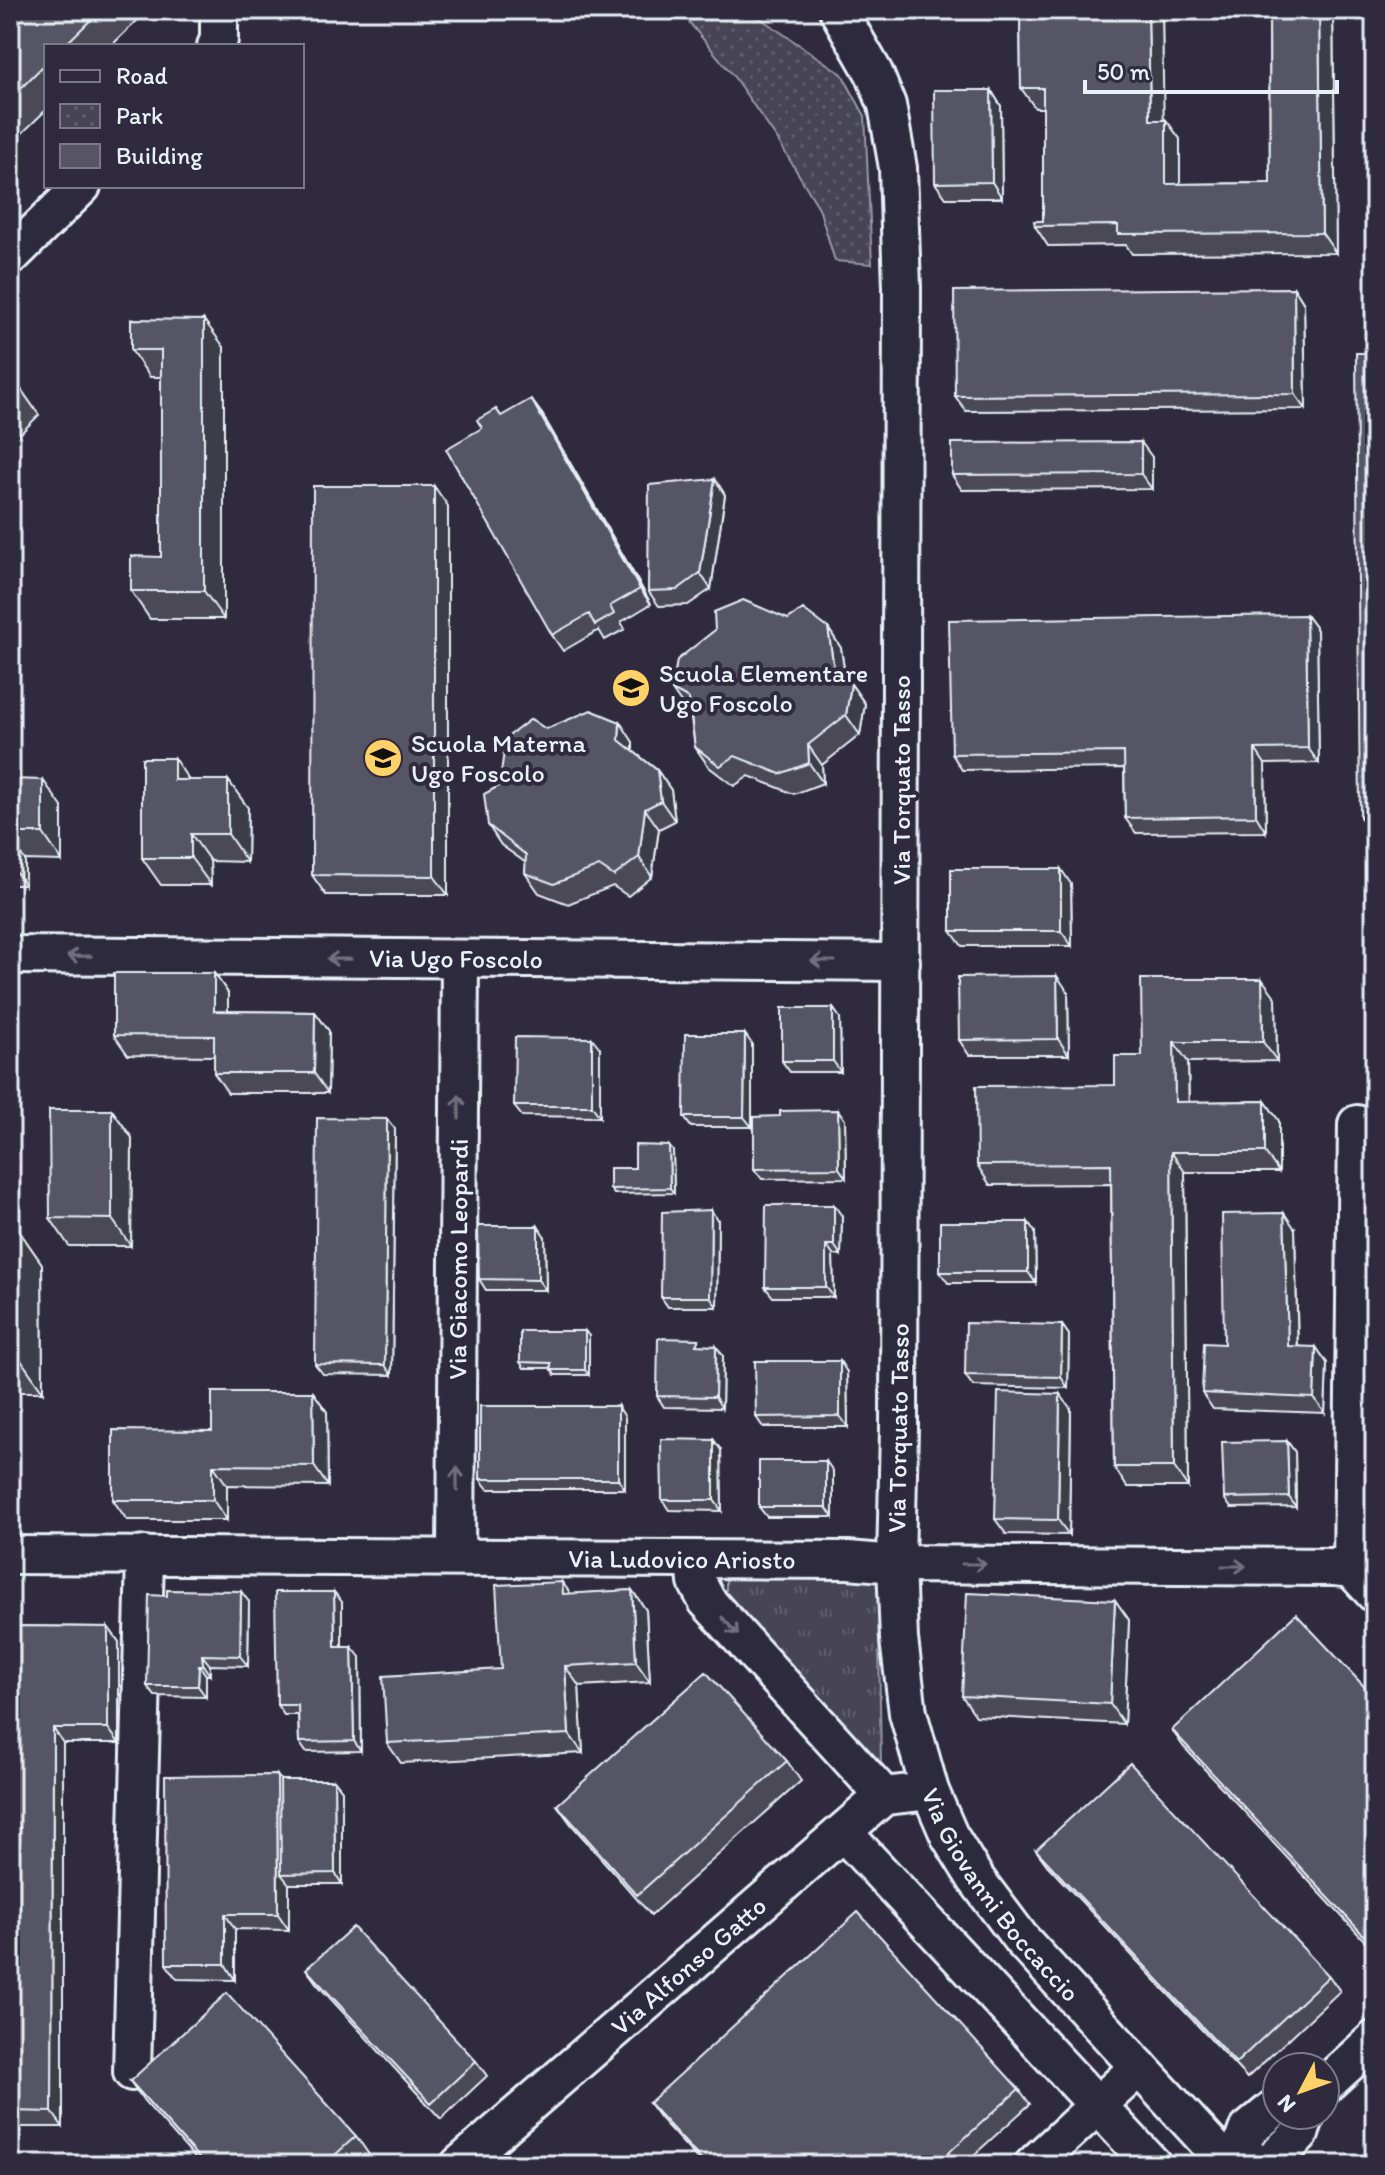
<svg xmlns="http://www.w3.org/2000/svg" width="1385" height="2175" viewBox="0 0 1385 2175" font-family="Itim,sans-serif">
	<defs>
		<pattern id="grass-tufts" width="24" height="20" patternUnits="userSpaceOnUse" patternTransform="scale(2)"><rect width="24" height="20" fill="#464455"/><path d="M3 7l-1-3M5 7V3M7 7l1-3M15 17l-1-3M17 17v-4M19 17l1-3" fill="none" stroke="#615f6e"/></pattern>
		<pattern id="park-dots" width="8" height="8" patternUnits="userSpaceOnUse" patternTransform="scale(2)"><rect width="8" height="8" fill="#464455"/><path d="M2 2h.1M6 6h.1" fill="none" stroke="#615f6e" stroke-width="1.8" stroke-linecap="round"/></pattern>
	</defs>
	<rect width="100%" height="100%" fill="#2f2a3d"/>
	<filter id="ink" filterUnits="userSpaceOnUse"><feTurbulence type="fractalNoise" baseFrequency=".0125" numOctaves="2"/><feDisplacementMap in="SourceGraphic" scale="16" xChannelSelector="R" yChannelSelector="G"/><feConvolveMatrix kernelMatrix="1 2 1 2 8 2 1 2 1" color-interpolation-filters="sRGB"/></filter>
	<g filter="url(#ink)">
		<path fill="url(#grass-tufts)" stroke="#979aa6" stroke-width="2" d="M726,1574L878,1576L881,1767L726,1596Z"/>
		<path fill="url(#park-dots)" stroke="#979aa6" stroke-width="2" d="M679,10H748L842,74L865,116L872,264L835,261L819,208L777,139L732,74Z"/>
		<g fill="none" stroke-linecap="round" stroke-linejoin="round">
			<g stroke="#e8f1f8" stroke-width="42">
				<g id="minor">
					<path id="s1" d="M838,10L874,73L887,105L898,168L902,288L899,1428L896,1564L899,1639L908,1713L930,1791L949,1835L976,1879L1021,1939L1229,2165"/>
					<path d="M216,46L219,40V10"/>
					<path d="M10,257L82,186"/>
					<path id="s2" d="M10,955L901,962"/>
					<path d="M1357,1124L1352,1569L1375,1594"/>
					<path id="s3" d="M10,1555L848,1560L896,1564L1335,1567L1352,1569"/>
					<path id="s4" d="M456,1557L460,960"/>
					<path d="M695,1560L697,1582L707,1601L884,1796"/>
					<path d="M843,1832L1153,2165"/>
					<path d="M132,2072L145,1555"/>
					<path d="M1325,2085L1375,2039"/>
					<path id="s5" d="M459,2165L884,1796L930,1791"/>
					<path d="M1033,2165L1139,2067"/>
					<path d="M1235,2165L1247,2131L1277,2106"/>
					<path d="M1250,2165L1272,2160L1300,2134L1306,2115"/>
				</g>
			</g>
			<use href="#minor" stroke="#2f2a3d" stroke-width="36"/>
		</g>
		<path fill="#4b4957" stroke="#e8f1f8" stroke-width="2" d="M17,10H148L111,46H46V110L10,145V17Z
			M1020,10H1162L1163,120H1166L1180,139V184L1270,183L1269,10H1333L1336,253L1132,254L1126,245L1048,246L1035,226L1043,221V108H1035L1021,88Z
			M991,90L1001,106L1002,198H946L935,183Z
			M1294,288L1304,304L1306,409L966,411L955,396Z
			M224,347V619H150L131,591L161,557V377H150L131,350Z
			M1375,353V832H1371L1360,817Z
			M10,377L20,388L39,415L10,444Z
			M496,409L501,416L542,414L651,604L621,622L625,629L605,640L599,630L563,651L552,635L482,428Z
			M1152,457V489L962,490L952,475Z
			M715,479L725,495L711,589L688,605L659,606L648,591Z
			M448,506V895H326L312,875Z
			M1306,615L1317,630L1319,763L1265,764L1266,832L1136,833L1125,818L1124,768L962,770L952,754Z
			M788,619L828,628L841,648L846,682L851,684L865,704L860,735L822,765L823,783L794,794L749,776L734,786L709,767L695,747L690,712L686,710L672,690Z
			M546,729L633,742V751L657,770L671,790L675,821L659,829L652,877L628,896L613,886L568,904L539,893L525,873L526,863L501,845L488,825Z
			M10,779L62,807V861L25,860V885H10Z
			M190,780H228L248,808L247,862L210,861L211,885H161L142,858Z
			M1071,884L1072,946H962L951,931Z
			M214,973L228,993V1011L315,1012L329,1031L328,1093H228L214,1073V1056L128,1055L114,1035Z
			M1068,992L1069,1055H969L959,1040Z
			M1276,998L1277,1061L1188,1062L1189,1102L1265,1101L1279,1121V1172H1185L1188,1487H1127L1114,1467L1111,1184L990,1185L977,1165L1115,1085L1142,1056Z
			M833,1008L840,1018L841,1072H790L782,1061Z
			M752,1044V1127H691L684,1117Z
			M600,1048V1117L522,1116L514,1106Z
			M112,1110L132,1138L131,1246H69L50,1218Z
			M838,1110L845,1120L846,1178L762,1179L754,1169Z
			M395,1129L392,1375L323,1374L315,1364Z
			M669,1146L673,1151L674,1193L614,1194L610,1189L635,1168Z
			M842,1216L841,1255H833L834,1297H773L765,1287Z
			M718,1221L717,1307H668L661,1297Z
			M1028,1222L1035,1232L1036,1283H948L940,1272Z
			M10,1228H17L42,1264L43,1392H10Z
			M1295,1229L1298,1347H1316L1327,1363L1325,1413L1213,1409L1202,1393L1224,1344Z
			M545,1237L546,1290H486L479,1279Z
			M1062,1325L1069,1335L1068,1388L973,1386L965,1375Z
			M585,1331L589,1336V1375H555L551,1368H524L520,1362Z
			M716,1346L723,1356L722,1408L664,1407L657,1396Z
			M847,1372L848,1427H763L756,1417Z
			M313,1392L327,1412L328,1486L227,1485V1520H127L113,1500L212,1431Z
			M1071,1409L1069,1535L1006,1534L995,1519Z
			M625,1417V1489H488L480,1479Z
			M1287,1441L1295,1452L1296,1507L1231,1508L1224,1498Z
			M721,1450L722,1511L669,1510L662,1500Z
			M833,1471V1517H767L759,1507Z
			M632,1590L646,1610L650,1682L579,1686L583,1753L401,1763L387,1743L501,1669L571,1594Z
			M334,1592L342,1602V1647L360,1657L361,1751L306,1752L299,1742L298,1715H284L277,1705Z
			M1115,1600L1129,1620L1124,1724L976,1716L962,1696Z
			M249,1602L248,1666L210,1665V1675H206V1697L155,1696L147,1686Z
			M10,1626L108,1627L119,1642V1743H63V2127H10Z
			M1375,1698V1952L1183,1746L1172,1730Z
			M787,1761L801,1781L651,1915L571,1824L557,1805Z
			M280,1780H334L342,1790V1884H289V1930L235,1929V1980L177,1979L166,1964Z
			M1036,1850L1329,1976L1340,1991L1247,2078L1047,1865Z
			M306,1969L476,2061L487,2076L441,2119L317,1984Z
			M130,2081L356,2136L370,2156L360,2165H201L144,2101Z
			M1019,2089L1030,2104L963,2165H703L660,2118L649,2103Z"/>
		<path fill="#3d3c47" stroke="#e8f1f8" stroke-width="2" d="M1148,10H1162L1164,140L1150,120Z
			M1319,10H1333L1336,253L1322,233Z
			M991,90L1001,106L1002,198L992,182Z
			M1166,120L1180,139V203L1166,184Z
			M1294,288L1304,304L1306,409L1295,394Z
			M204,320L224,347V619L204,591Z
			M531,399L542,414L651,604L640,589Z
			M1141,442L1152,457V489L1141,474Z
			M715,479L725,495L711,589L700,573Z
			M434,486L448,506V895L434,876Z
			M1306,615L1317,630L1319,763L1308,748Z
			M828,628L841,648L848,696L835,676Z
			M851,684L865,704L860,735L846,715Z
			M620,722L633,742V760L619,740Z
			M808,745L822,765L823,783L809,763Z
			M1255,749L1265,764L1266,832L1256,816Z
			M174,758L193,786L174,780Z
			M657,770L671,790L675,821L661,801Z
			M43,780L62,807V861L43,833Z
			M228,780L248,808L247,862L228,834Z
			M645,809L659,829L652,877L639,857Z
			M191,834L210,861L211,885L191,858Z
			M10,839L25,860V885L10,863Z
			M1061,869L1071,884L1072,946L1061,931Z
			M214,973L228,993V1031L214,1011Z
			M1057,976L1068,992L1069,1055L1058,1039Z
			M1262,979L1276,998L1277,1061L1263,1042Z
			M833,1008L840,1018L841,1072L833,1061Z
			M315,1012L329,1031L328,1093L314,1073Z
			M745,1034L752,1044V1127L744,1117Z
			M592,1038L600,1048V1117L592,1106Z
			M1174,1042L1188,1062L1189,1122L1175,1102Z
			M1265,1101L1279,1121V1172L1265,1152Z
			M112,1110L132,1138L131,1246L112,1219Z
			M838,1110L845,1120L846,1178L839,1168Z
			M387,1119L395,1129L392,1375L385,1365Z
			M669,1146L673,1151L674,1193L670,1188Z
			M1171,1152L1185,1172L1188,1487L1174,1467Z
			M834,1205L842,1216L841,1255L834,1245Z
			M711,1210L718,1221L717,1307L710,1297Z
			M1284,1213L1295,1229L1298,1362L1288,1346Z
			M1028,1222L1035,1232L1036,1283L1028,1272Z
			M538,1226L545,1237L546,1290L538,1280Z
			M17,1228L42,1264L43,1392L18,1356Z
			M826,1245L833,1255L834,1297L826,1287Z
			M1062,1325L1069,1335L1068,1388L1061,1377Z
			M585,1331L589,1336V1375L585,1370Z
			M716,1346L723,1356L722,1408L715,1397Z
			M1316,1347L1327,1363L1325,1413L1314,1398Z
			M840,1361L847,1372L848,1427L840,1416Z
			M313,1392L327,1412L328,1486L314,1466Z
			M1060,1394L1071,1409L1069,1535L1058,1520Z
			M618,1406L625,1417V1489L618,1479Z
			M714,1440L721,1450L722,1511L714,1500Z
			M1287,1441L1295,1452L1296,1507L1289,1497Z
			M826,1461L833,1471V1517L826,1507Z
			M213,1465L227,1485V1520L213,1500Z
			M562,1582L576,1601L563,1594Z
			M632,1590L646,1610L650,1682L636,1662Z
			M241,1591L249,1602L248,1666L240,1656Z
			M334,1592L342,1602V1657L335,1647Z
			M1115,1600L1129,1620L1124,1724L1110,1704Z
			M108,1627L119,1642V1743L108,1728Z
			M352,1647L360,1657L361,1751L354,1741Z
			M202,1655L210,1665V1675L203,1665Z
			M199,1665L206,1675V1697L198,1686Z
			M565,1666L579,1686L583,1753L569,1734Z
			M53,1728L63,1743V2127L52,2112Z
			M277,1775L288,1790L281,1874L289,1884V1930L278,1914Z
			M334,1780L342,1790V1884L335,1873Z
			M225,1914L235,1929V1980L225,1964Z"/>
		<path fill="#575565" stroke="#e8f1f8" stroke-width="2" d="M17,10H101L64,46H46V63L10,99V17Z
			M1020,10H1148L1150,120H1166V184L1270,183L1269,10H1319L1322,233L1118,234V225L1035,226L1034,221H1043V88H1021Z
			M934,90H991L992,182L935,183Z
			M1294,288L1295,394L955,396L954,291Z
			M131,319L204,320V591H131V556L161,557V350H131Z
			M1356,353H1375V817H1360Z
			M10,377L20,388L10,397Z
			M531,399L640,589L610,606L614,614L595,625L589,614L552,635L446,449L482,428L477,420L496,409L501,416Z
			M1141,442V474L952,475V443Z
			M715,479L700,573L677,590L648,591L649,485Z
			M313,486H434V876L312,875Z
			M743,600L788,619L803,609L828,628L835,676L851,684L846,715L808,745L809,763L780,774L735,756L720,766L695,747L689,699L672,690L677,660L715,630L714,612Z
			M1306,615L1308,748L1255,749L1256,816L1125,818L1124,752L952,754L949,620Z
			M591,710L620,722L619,740L657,770L661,801L645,809L639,857L614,876L599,866L554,884L525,873L526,855L488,825L484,794L499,786L506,738L531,719L546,729Z
			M142,758H174V780H228V834H191V858H142Z
			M10,779L43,780V833H10Z
			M951,869H1061V931H951Z
			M114,973H214V1011L315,1012L314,1073H214V1036L114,1035Z
			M1057,976L1058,1039L959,1040L958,977Z
			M1141,979H1262L1263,1042H1174L1175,1102L1265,1101V1152H1171L1174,1467H1114L1111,1164L977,1165L976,1086L1115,1085V1056H1142Z
			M782,1008H833V1061H782Z
			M685,1034H745L744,1117H684Z
			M515,1037L592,1038V1106H514Z
			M49,1110H112V1219L50,1218Z
			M838,1110L839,1168L754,1169V1117L780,1116V1111Z
			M317,1118L387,1119L385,1365L315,1364Z
			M635,1145L669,1146L670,1188L610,1189V1168H635Z
			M766,1205H834V1245H826V1287H765Z
			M711,1210L710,1297H661L662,1212Z
			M1284,1213L1288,1346L1316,1347L1314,1398L1202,1393L1204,1343L1224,1344L1222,1214Z
			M940,1222H1028V1272H940Z
			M478,1226H538V1280L479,1279Z
			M10,1228H17L18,1356H10Z
			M966,1323L1062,1325L1061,1377L965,1375Z
			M520,1331H585V1370H551V1363L520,1362Z
			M658,1338L699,1339L696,1345L716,1346L715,1397L657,1396Z
			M755,1361H840V1416L756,1417Z
			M212,1392H313L314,1466L213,1465V1500H113V1430L212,1431Z
			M998,1392L1060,1394L1058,1520L995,1519Z
			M480,1406H618V1479H480Z
			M661,1439L714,1440V1500H662Z
			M1287,1441L1289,1497L1224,1498L1222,1442Z
			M759,1461H826V1507H759Z
			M562,1582L563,1594L632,1590L636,1662L565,1666L569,1734L387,1743L383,1676L501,1669L496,1585Z
			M167,1590L241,1591L240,1656L202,1655L203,1665H199L198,1686H147L149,1595L167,1596Z
			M275,1592H334L335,1647H352L354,1741L299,1742L298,1705H277Z
			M967,1593L1115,1600L1110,1704L962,1696Z
			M1296,1614L1375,1698V1935L1369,1941L1172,1730Z
			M10,1626L108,1627V1728H53L52,2112L10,2111Z
			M706,1672L787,1761L637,1895L557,1805Z
			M1130,1763L1329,1976L1236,2063L1036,1850Z
			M277,1775L278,1914H225V1964H166L165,1776Z
			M280,1780H334L335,1873L281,1874Z
			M858,1912L1019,2089L935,2165H706L649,2103Z
			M353,1927L476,2061L431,2103L306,1969Z
			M227,1993L356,2136L324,2165H205L130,2081Z"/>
		<defs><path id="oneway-shaft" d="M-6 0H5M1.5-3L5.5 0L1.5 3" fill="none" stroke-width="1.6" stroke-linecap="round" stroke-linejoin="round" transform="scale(2)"/></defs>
		<g stroke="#70707e">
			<use href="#oneway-shaft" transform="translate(79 956) rotate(-179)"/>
			<use href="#oneway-shaft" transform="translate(339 959) rotate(-179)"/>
			<use href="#oneway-shaft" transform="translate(823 961) rotate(-180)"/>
			<use href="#oneway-shaft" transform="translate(459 1107) rotate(-90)"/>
			<use href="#oneway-shaft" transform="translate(457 1479) rotate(-90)"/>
			<use href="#oneway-shaft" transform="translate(974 1564)"/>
			<use href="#oneway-shaft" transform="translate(1234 1566)"/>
			<use href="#oneway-shaft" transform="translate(730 1626) rotate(48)"/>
		</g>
	</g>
	<defs>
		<g id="school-disc" transform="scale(2)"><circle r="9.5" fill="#ffd166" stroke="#2f2a3d"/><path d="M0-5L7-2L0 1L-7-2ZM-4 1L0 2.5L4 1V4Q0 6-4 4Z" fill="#111"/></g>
	</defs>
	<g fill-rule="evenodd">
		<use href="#school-disc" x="631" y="688"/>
		<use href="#school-disc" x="383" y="758"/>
	</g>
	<g text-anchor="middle" stroke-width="8" stroke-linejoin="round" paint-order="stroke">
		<g font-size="26" fill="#e8f1f8" stroke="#2f2a3d" text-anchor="start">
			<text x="659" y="682">Scuola Elementare<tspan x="659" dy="30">Ugo Foscolo</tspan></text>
			<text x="411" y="752">Scuola Materna<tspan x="411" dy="30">Ugo Foscolo</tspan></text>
		</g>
		<g font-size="26" fill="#e8f1f8" stroke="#2f2a3d">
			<text transform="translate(901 780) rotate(-90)" y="9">Via Torquato Tasso</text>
			<text dy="9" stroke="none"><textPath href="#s2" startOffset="446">Via Ugo Foscolo</textPath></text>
			<text dy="9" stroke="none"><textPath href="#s4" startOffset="298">Via Giacomo Leopardi</textPath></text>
			<text transform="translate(898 1428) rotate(-89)" y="9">Via Torquato Tasso</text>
			<text dy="9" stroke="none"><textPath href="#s3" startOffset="672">Via Ludovico Ariosto</textPath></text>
			<text dy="9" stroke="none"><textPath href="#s1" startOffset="1924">Via Giovanni Boccaccio</textPath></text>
			<text dy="9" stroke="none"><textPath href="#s5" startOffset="304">Via Alfonso Gatto</textPath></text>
		</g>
	</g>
	<rect width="1385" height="2175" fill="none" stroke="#2f2a3d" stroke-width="40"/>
	<rect x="20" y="20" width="1345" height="2135" fill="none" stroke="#e8f1f8" stroke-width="3" filter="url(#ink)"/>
	<rect x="44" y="44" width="260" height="144" fill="#2f2a3d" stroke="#797a88" stroke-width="2"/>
	<rect x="60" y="70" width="40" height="12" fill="#2f2a3d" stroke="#797a88" stroke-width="2"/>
	<text x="116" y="84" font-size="24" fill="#e8f1f8">Road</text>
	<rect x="60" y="104" width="40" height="24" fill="url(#park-dots)" stroke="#797a88" stroke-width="2"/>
	<text x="116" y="124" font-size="24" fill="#e8f1f8">Park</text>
	<rect x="60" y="144" width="40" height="24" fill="#575565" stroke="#797a88" stroke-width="2"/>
	<text x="116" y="164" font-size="24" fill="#e8f1f8">Building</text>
	<g transform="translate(1301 2091) rotate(229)"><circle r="38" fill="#2f2a3d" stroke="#797a88" stroke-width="2"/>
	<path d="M0-6L14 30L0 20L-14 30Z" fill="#ffd166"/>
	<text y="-12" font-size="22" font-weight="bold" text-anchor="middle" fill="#e8f1f8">N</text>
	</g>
	<path d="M1085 80v12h252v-12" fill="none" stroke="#e8f1f8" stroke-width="4"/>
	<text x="1097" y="80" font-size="24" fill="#e8f1f8" stroke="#2f2a3d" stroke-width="6" paint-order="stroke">50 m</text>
</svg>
